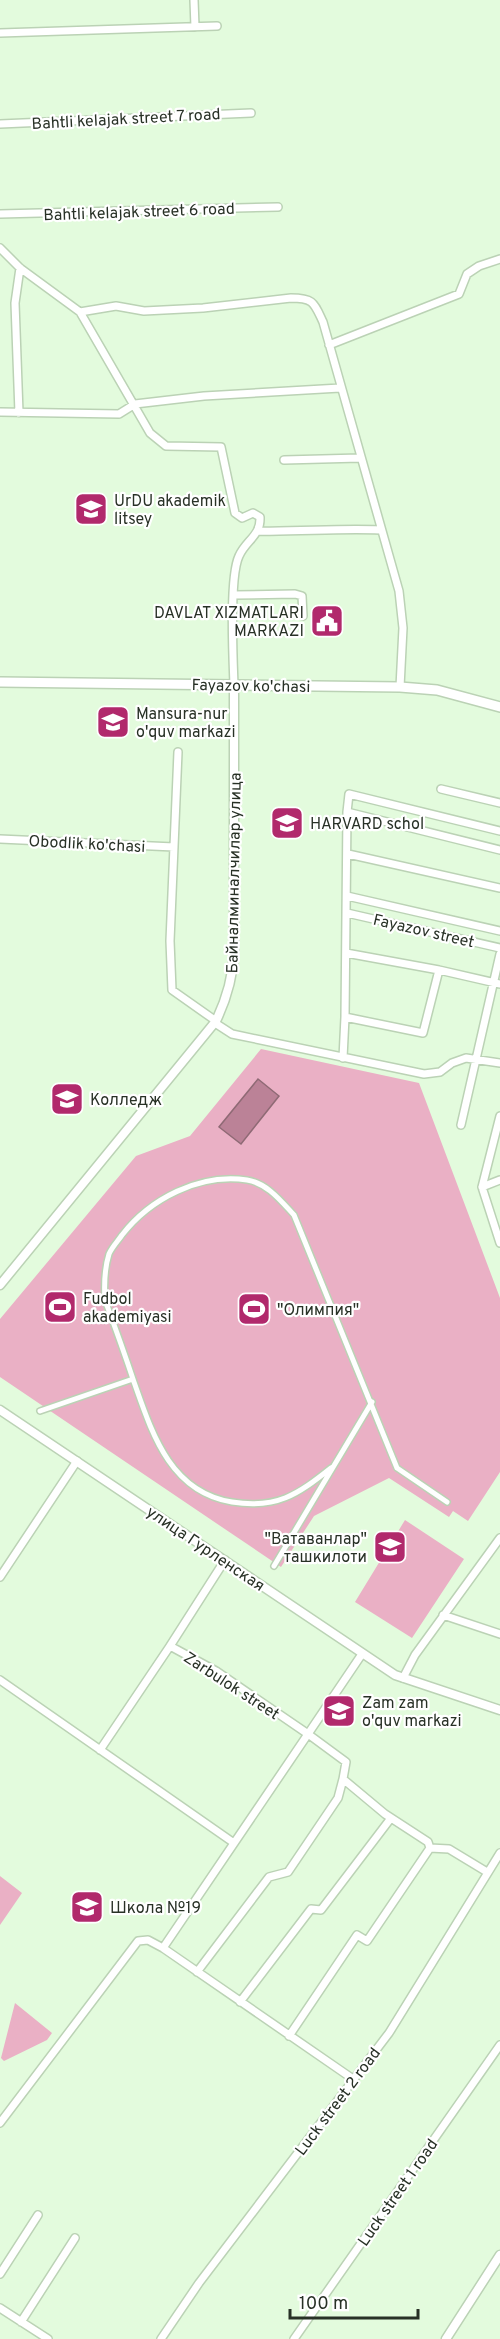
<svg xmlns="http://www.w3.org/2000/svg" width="500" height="2339" viewBox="0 0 500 2339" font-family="Overpass,sans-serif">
	<rect width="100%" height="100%" fill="#e3fbdd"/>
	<path fill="#eab0c5" d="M261,1049L419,1083L500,1298V1472L468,1521L453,1511L449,1517L389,1478L314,1516L281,1567L0,1377V1319L136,1156L190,1136Z
		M405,1520L464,1559L412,1638L355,1602Z
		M0,1876L22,1893L0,1925Z
		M15,2003L52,2033L47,2040L4,2061L1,2058Z"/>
	<path fill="#bb8297" stroke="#8f6a75" stroke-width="1.5" d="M258,1079L279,1096L241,1144L219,1127Z"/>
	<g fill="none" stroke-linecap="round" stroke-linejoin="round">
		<g stroke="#bbd2b5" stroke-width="8">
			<path id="pedestrian" d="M40,1411L133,1379
				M331,1468C297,1495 277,1509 232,1502C170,1492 152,1433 134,1382C125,1355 115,1327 105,1300C104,1284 104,1270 109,1254C112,1247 118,1241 122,1235C150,1199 199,1173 247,1180C267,1183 281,1201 294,1215L397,1468L447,1502
				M274,1566L372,1402"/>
		</g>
		<g stroke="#bbd2b5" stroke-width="10">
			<path id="minor" d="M194,0L195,27
				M0,33L217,26
				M0,124L251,113
				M0,214L278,207
				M0,248L20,268L80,312L150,433L166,446L221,447L235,513L242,518L253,513L260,517C261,536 246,540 239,556C229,577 233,658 234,685
				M80,312L116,306L144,311L203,308L291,298C314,298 314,303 323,322L399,591L403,628L400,687
				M329,345L459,294L467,274L479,266L500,259
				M0,412L119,414L135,404L204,396L340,388
				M19,413L15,303L20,268
				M284,460L360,458
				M258,531C299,532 339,528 380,530
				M234,595L295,594L302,596L303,616
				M178,752L170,941L172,990L216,1021
				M441,789L500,803
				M347,812L345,1017L423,1033L439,970
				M500,831L349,794L347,812L500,850
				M0,839L174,847
				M348,854L500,888
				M347,896L500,931
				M347,913L500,948
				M346,953L439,970L500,984
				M215,1023L232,1034L424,1074L440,1072L452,1063L466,1058L500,1063
				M343,1058L345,1017
				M461,1125L500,954
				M482,1187L500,1116
				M482,1187L500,1243
				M482,1187L500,1180
				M0,1577L77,1461
				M443,1615L500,1634
				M170,1646L225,1560
				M403,1678L415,1655L500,1538
				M0,1680L234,1843
				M100,1750L170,1646L216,1671L308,1734L163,1948
				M430,1848L449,1849L487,1872
				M197,1972L269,1877L288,1872L338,1798L343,1779
				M240,2002L311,1909L321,1910L391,1818
				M289,2036L357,1935L367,1941L430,1848L428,1842L385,1814L343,1779L346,1762L308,1734L362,1654
				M0,2123L138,1941L148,1940L163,1948L353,2079
				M0,2274L38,2215
				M0,2308L48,2339
				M21,2322L75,2238
				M161,2339L199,2283L389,2033L500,1853
				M294,2339L500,2045"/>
		</g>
		<g stroke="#bbd2b5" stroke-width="11">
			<path id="tertiary" d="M0,1285L216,1021C227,998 233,977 234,952V685
				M0,1410L395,1675L500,1710
				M446,2339L500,2255"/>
		</g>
		<g stroke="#bbd2b5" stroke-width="12">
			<path id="secondary" d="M0,682L400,687L437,690L500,707"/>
		</g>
		<use href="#pedestrian" stroke="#fff" stroke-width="5"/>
		<use href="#minor" stroke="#fff" stroke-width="7"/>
		<use href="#tertiary" stroke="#fff" stroke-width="8"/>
		<use href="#secondary" stroke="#fff" stroke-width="9"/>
	</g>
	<defs>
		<g id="school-square" transform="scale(1.725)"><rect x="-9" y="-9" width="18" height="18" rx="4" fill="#b1296c" stroke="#fff"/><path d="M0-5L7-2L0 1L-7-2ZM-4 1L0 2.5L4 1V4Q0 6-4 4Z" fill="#fff"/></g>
		<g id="civic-square" transform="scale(1.725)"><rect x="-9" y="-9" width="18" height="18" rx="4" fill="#b1296c" stroke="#fff"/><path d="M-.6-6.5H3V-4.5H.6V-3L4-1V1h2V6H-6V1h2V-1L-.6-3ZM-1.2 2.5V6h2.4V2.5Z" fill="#fff"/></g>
		<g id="university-square" transform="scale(1.725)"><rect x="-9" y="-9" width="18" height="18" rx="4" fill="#b1296c" stroke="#fff"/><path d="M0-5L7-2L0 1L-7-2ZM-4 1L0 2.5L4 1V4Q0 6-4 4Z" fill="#fff"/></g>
		<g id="stadium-square" transform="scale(1.725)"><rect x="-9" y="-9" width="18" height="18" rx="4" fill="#b1296c" stroke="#fff"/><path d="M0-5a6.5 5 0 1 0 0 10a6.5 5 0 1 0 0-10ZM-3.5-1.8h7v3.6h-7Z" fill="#fff"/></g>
	</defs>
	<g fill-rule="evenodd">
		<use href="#school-square" x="91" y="509"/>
		<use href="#civic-square" x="327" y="621"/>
		<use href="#university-square" x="113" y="722"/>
		<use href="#university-square" x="287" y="823"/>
		<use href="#university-square" x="67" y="1099"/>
		<use href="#stadium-square" x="60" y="1307"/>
		<use href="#stadium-square" x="254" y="1309"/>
		<use href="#school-square" x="390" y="1547"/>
		<use href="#university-square" x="339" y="1711"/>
		<use href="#school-square" x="87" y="1907"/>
	</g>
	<g text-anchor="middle" stroke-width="4.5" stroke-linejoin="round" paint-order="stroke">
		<g font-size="16" fill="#283126" stroke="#fff">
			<text transform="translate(126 118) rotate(-3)" y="6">Bahtli kelajak street 7 road</text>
			<text transform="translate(139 211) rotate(-2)" y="6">Bahtli kelajak street 6 road</text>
			<text transform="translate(251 685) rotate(1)" y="6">Fayazov ko'chasi</text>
			<text transform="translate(87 843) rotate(3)" y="6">Obodlik ko'chasi</text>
			<text transform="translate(233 873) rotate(-89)" y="6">Байналминалчилар улица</text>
			<text transform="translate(424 930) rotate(13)" y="6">Fayazov street</text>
			<text transform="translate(206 1548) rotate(34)" y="6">улица Гурленская</text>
			<text transform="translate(232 1685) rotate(33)" y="6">Zarbulok street</text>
			<text transform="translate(337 2101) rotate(-53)" y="6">Luck street 2 road</text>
			<text transform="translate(397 2192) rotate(-55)" y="6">Luck street 1 road</text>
		</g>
		<g font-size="16" fill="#283126" stroke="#fff" text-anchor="start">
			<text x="114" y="506">UrDU akademik<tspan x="114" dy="18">litsey</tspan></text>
			<text x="304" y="618" text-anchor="end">DAVLAT XIZMATLARI<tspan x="304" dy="18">MARKAZI</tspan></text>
			<text x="136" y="719">Mansura-nur<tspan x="136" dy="18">o'quv markazi</tspan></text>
			<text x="310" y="829">HARVARD schol</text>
			<text x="90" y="1105">Колледж</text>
			<text x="83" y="1304">Fudbol<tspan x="83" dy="18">akademiyasi</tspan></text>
			<text x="277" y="1315">"Олимпия"</text>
			<text x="367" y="1544" text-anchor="end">"Ватаванлар"<tspan x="367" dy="18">ташкилоти</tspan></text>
			<text x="362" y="1708">Zam zam<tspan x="362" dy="18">o'quv markazi</tspan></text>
			<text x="110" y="1913">Школа №19</text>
		</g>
	</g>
	<path d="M290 2309v9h128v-9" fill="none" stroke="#283126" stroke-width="3"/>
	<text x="299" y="2309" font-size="18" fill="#283126" stroke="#ffffff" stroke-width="4.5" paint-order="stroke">100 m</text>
</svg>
